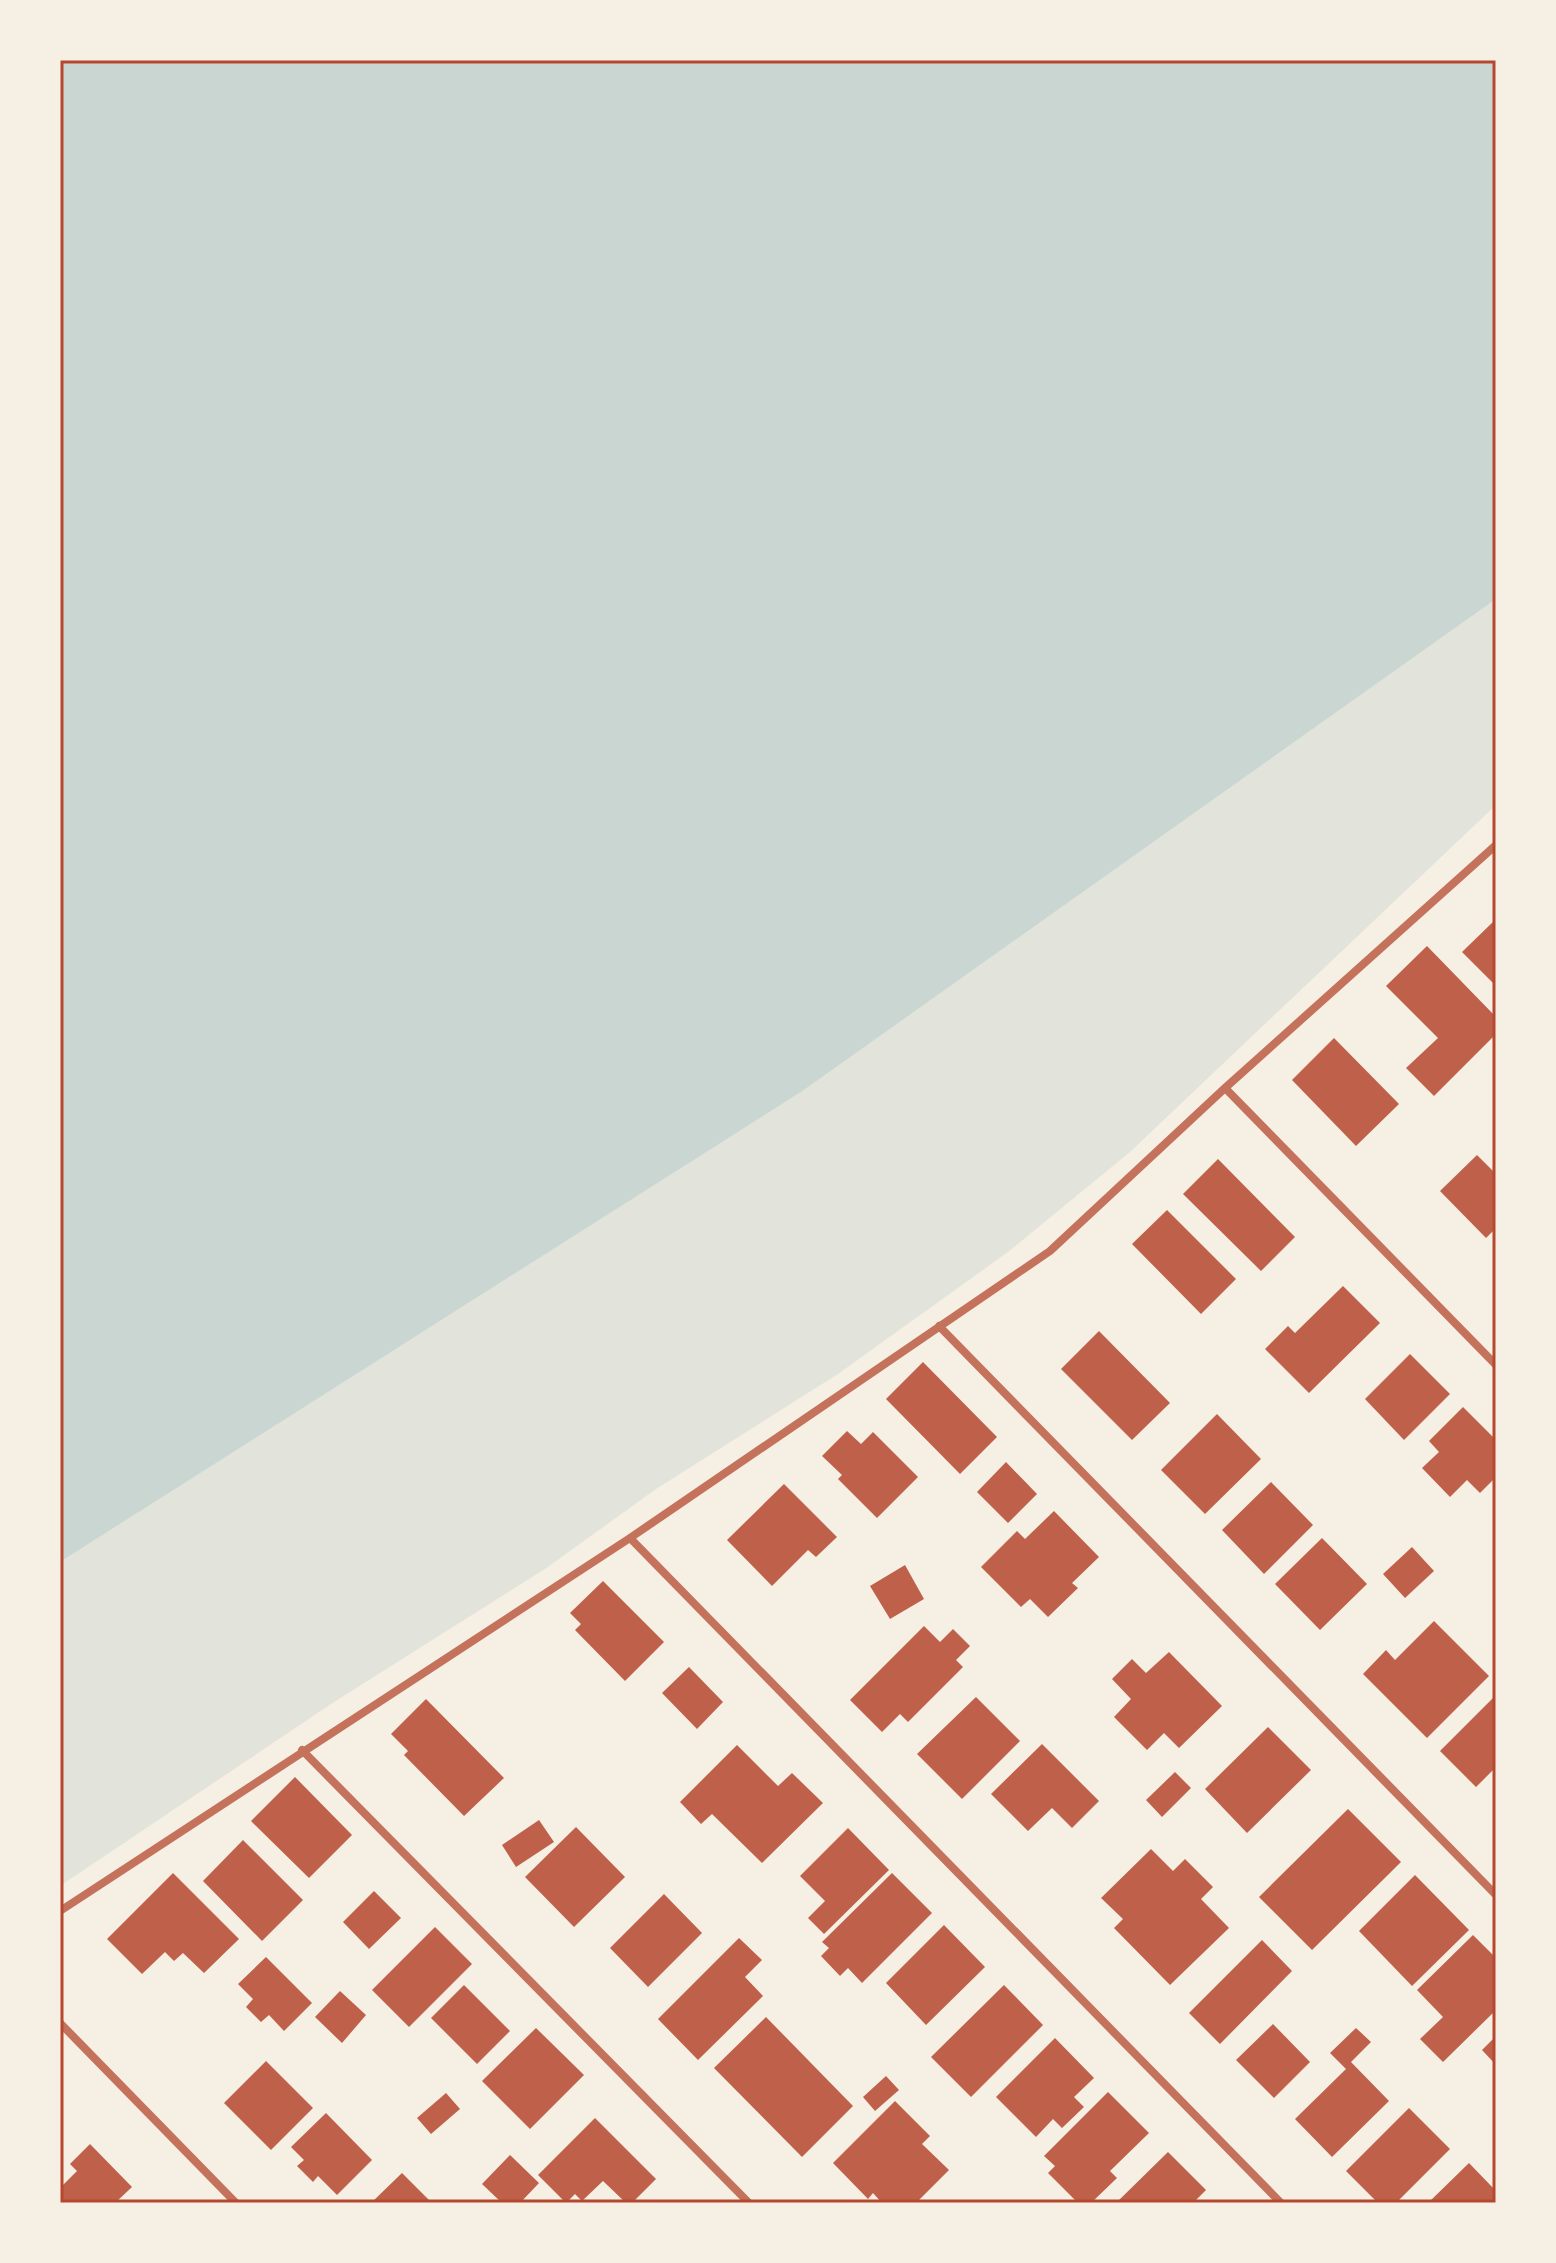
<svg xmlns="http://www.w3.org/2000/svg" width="1556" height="2263" viewBox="0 0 1556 2263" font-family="Arial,sans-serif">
	<rect width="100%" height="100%" fill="#f6efe4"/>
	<path fill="#e2e4dc" d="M1496,599V805L1130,1152L1008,1252L838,1374L656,1489L545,1569L334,1702L60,1886V1562L801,1092Z"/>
	<path fill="#c9d6d2" d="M60,60H1496V599L801,1092L60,1562Z"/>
	<path fill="#bf614a" d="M1496,919V986L1462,952Z
		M1427,946L1496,1017V1034L1434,1096L1406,1068L1438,1038L1386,986Z
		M1334,1038L1399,1104L1356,1146L1292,1080Z
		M1477,1155L1496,1174V1228L1486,1238L1440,1191Z
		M1218,1159L1295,1237L1261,1271L1183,1194Z
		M1167,1210L1236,1279L1201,1314L1132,1244Z
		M1343,1286L1380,1323L1309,1393L1265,1349L1288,1326L1295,1333Z
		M1099,1331L1170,1403L1132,1440L1061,1369Z
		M1410,1354L1450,1394L1404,1440L1365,1399Z
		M923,1362L997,1437L960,1474L886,1399Z
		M1463,1407L1496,1440V1477L1480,1493L1467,1480L1450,1497L1422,1468L1439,1452L1429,1441Z
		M1217,1414L1261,1459L1205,1514L1161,1470Z
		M847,1431L861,1444L873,1432L918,1477L877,1518L838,1479L842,1475L822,1456Z
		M1006,1462L1037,1494L1008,1523L977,1492Z
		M1271,1482L1313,1525L1264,1574L1222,1530Z
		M784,1484L837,1537L816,1557L808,1550L772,1586L727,1540Z
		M1054,1511L1099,1557L1072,1583L1078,1588L1048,1617L1030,1599L1021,1607L981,1567L1017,1531L1025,1539Z
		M1322,1538L1367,1584L1320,1630L1275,1584Z
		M1412,1547L1434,1571L1405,1598L1383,1574Z
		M905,1565L924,1599L890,1619L870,1586Z
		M603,1581L664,1642L625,1681L575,1630L581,1624L570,1613Z
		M1434,1621L1489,1676L1427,1738L1363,1674L1386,1650L1395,1660Z
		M924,1626L940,1642L953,1629L970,1646L956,1660L963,1667L908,1722L900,1714L882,1732L850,1700Z
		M1169,1652L1222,1706L1179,1748L1164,1733L1147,1750L1114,1717L1131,1699L1112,1679L1132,1659L1146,1673Z
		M689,1667L723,1702L697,1729L662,1693Z
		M1496,1695V1767L1476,1787L1440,1751Z
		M976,1697L1020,1741L962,1799L917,1754Z
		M426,1699L504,1778L464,1816L404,1755L408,1751L391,1734Z
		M1268,1727L1311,1770L1247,1833L1205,1789Z
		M1042,1744L1099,1801L1072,1828L1052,1808L1028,1831L991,1794Z
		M737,1745L778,1786L792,1773L823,1803L762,1863L712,1814L701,1824L680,1802Z
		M1175,1772L1191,1788L1162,1817L1146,1800Z
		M295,1777L352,1835L309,1878L251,1821Z
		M1348,1809L1401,1862L1312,1950L1259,1897Z
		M539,1820L554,1842L516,1867L502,1845Z
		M576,1827L625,1877L574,1927L525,1877Z
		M848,1828L889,1870L824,1934L808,1918L825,1901L800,1876Z
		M243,1840L303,1900L262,1941L203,1881Z
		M1151,1849L1173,1871L1185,1859L1213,1887L1201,1899L1229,1928L1170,1985L1114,1928L1123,1919L1101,1898Z
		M173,1873L239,1939L204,1973L183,1953L174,1961L165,1952L142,1974L107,1939Z
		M892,1873L932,1913L862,1983L848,1968L840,1976L821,1956L829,1948L822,1942Z
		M1415,1875L1469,1930L1412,1986L1359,1931Z
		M374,1891L401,1918L369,1949L343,1922Z
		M664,1894L702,1933L648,1987L610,1948Z
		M944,1925L985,1967L926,2025L886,1983Z
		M435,1927L472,1964L409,2027L372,1990Z
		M1473,1935L1496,1958V2010L1443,2062L1420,2039L1443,2017L1417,1990Z
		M739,1938L762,1960L745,1977L763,1996L698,2060L658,2019Z
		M1262,1940L1292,1971L1220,2044L1189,2013Z
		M266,1957L312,2003L284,2031L269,2015L261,2022L246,2007L253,1999L238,1984Z
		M464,1985L510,2031L477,2064L431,2018Z
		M1004,1985L1043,2025L971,2097L931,2057Z
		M340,1991L366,2015L342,2043L315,2017Z
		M766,2017L853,2106L802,2157L714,2068Z
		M1273,2024L1310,2062L1274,2098L1236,2060Z
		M536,2028L584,2075L530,2129L482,2081Z
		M1356,2028L1371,2042L1351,2062L1389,2101L1332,2157L1295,2119L1346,2069L1330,2053Z
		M1496,2036V2065L1482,2050Z
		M1055,2038L1094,2078L1074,2097L1084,2107L1062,2128L1053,2119L1036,2137L996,2097Z
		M266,2061L313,2108L271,2150L224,2103Z
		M886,2076L899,2090L875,2111L863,2097Z
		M1108,2092L1149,2133L1110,2171L1117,2178L1091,2203H1078L1048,2173L1055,2166L1044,2156Z
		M446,2093L460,2109L431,2134L417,2118Z
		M895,2101L930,2136L922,2144L949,2170L916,2203H882L873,2193L868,2199L833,2163Z
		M1409,2108L1450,2149L1396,2203H1378L1346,2171Z
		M326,2113L372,2160L337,2195L318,2176L313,2182L297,2166L304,2160L291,2147Z
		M595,2118L656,2179L632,2203H626L603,2181L582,2201L575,2194L566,2203L538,2175Z
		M90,2144L132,2187L115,2203H60V2188L77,2171L70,2164Z
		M1168,2152L1206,2190L1193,2203H1116Z
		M510,2155L539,2183L520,2203H502L482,2184Z
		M1469,2163L1496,2191L1495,2203H1428Z
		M402,2173L432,2203H371Z"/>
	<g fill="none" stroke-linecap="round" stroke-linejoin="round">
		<path stroke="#c5725c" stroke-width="8" d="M1225,1088L1496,1365
			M939,1326L1496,1895
			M630,1538L1281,2203
			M302,1750L749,2203
			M60,1911L630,1538L1050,1251L1225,1088L1496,845
			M60,2023L236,2203"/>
	</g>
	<rect width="1556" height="2263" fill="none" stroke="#f6efe4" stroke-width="124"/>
	<rect x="62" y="62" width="1432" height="2139" fill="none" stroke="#b5482f" stroke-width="3"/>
</svg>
